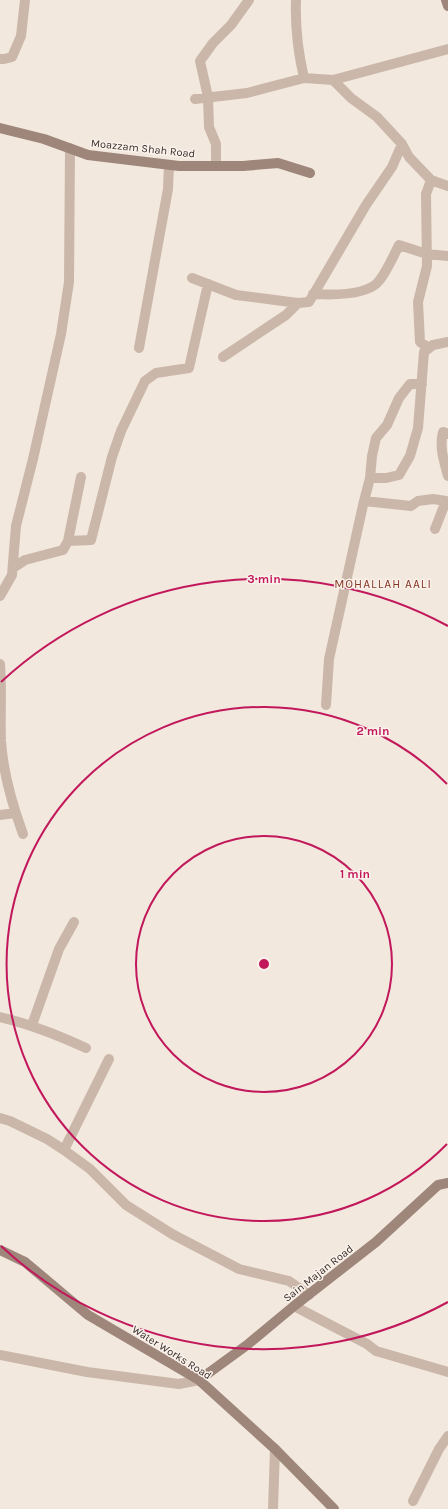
<svg xmlns="http://www.w3.org/2000/svg" width="448" height="1509" viewBox="0 0 448 1509" font-family="Karla,sans-serif">
	<rect width="100%" height="100%" fill="#f2e8de"/>
	<g fill="none" stroke-linecap="round" stroke-linejoin="round">
		<path stroke="#cbb7aa" stroke-width="10" d="M296,0C295,27 298,52 304,78
			M0,59H4L12,57L21,36L25,0
			M333,80L351,98L377,117L402,144L409,157L431,180L448,186
			M195,99L247,93L304,78L333,80L448,49
			M216,166V144L209,127L208,97L200,61L213,43L231,25L249,0
			M192,278L236,295L298,303L309,302L366,205L392,167L402,144
			M313,294C331,295 367,296 379,281C387,271 393,257 399,245L427,254L448,256
			M139,348L168,189L169,165
			M429,348L420,342L418,302L427,266L426,194L431,180
			M223,357L286,315L298,303
			M448,434L443,432C439,447 444,461 448,476
			M370,478H386L399,475L410,456L418,428L424,352L433,345L448,342
			M364,501L411,506L418,501L433,499L446,501L435,529
			M68,541L81,477
			M13,568L25,560L63,550L68,541L91,540L112,457L121,431L145,381L156,373L189,368L208,284
			M0,596L12,575L16,526L33,459L61,334L69,282L70,148
			M0,664C2,689 0,715 1,741C3,772 12,804 23,834
			M326,705L329,659L363,505L370,478L372,456L376,438L387,425L399,398L410,384H422
			M0,815L15,813
			M0,1017C30,1024 58,1035 86,1048
			M32,1025L59,949L74,922
			M0,1118L10,1121L47,1139L64,1150L90,1169L126,1205L172,1234L239,1269L289,1281L309,1295
			M64,1150L109,1059
			M294,1306L367,1344L376,1351L448,1372
			M0,1355L87,1372L179,1384L199,1380
			M413,1501L439,1449L448,1436
			M273,1509L275,1449"/>
		<path stroke="#9e867b" stroke-width="10" d="M446,0L448,6
			M0,128L44,139L88,155L179,166H243L278,163L310,173
			M0,1250L25,1262L88,1315L199,1380L275,1449L334,1509
			M199,1380L247,1345L294,1306L376,1242L438,1185L448,1183"/>
	</g>
	<g fill="none" stroke="#c2185b" stroke-width="2">
		<circle cx="264" cy="964" r="128"/>
		<path d="M447 1144A257 257 0 1 1 447 784"/>
		<path d="M448 1302A385 385 0 0 1 1 1246M1 682A385 385 0 0 1 448 626"/>
	</g>
	<g text-anchor="middle" stroke-width="3" stroke-linejoin="round" paint-order="stroke">
		<g font-size="11" fill="#382d29" stroke="#faf2eb">
			<text transform="translate(143 148) rotate(6)" y="4">Moazzam Shah Road</text>
			<text transform="translate(318 1273) rotate(-38)" y="4">Sain Majan Road</text>
			<text transform="translate(172 1352) rotate(32)" y="4">Water Works Road</text>
		</g>
		<g font-size="12" letter-spacing="1" fill="#863723" stroke="#faf2eb">
			<text x="383" y="588">MOHALLAH AALI</text>
		</g>
	</g>
	<circle cx="264" cy="964" r="6" fill="#c2185b" stroke="#faf2eb" stroke-width="2"/>
	<g font-size="12" text-anchor="middle" font-weight="bold" fill="#c2185b" stroke="#faf2eb" stroke-width="3" stroke-linejoin="round" paint-order="stroke">
		<text x="264" y="583">3 min</text>
		<text x="373" y="735">2 min</text>
		<text x="355" y="878">1 min</text>
	</g>
</svg>
